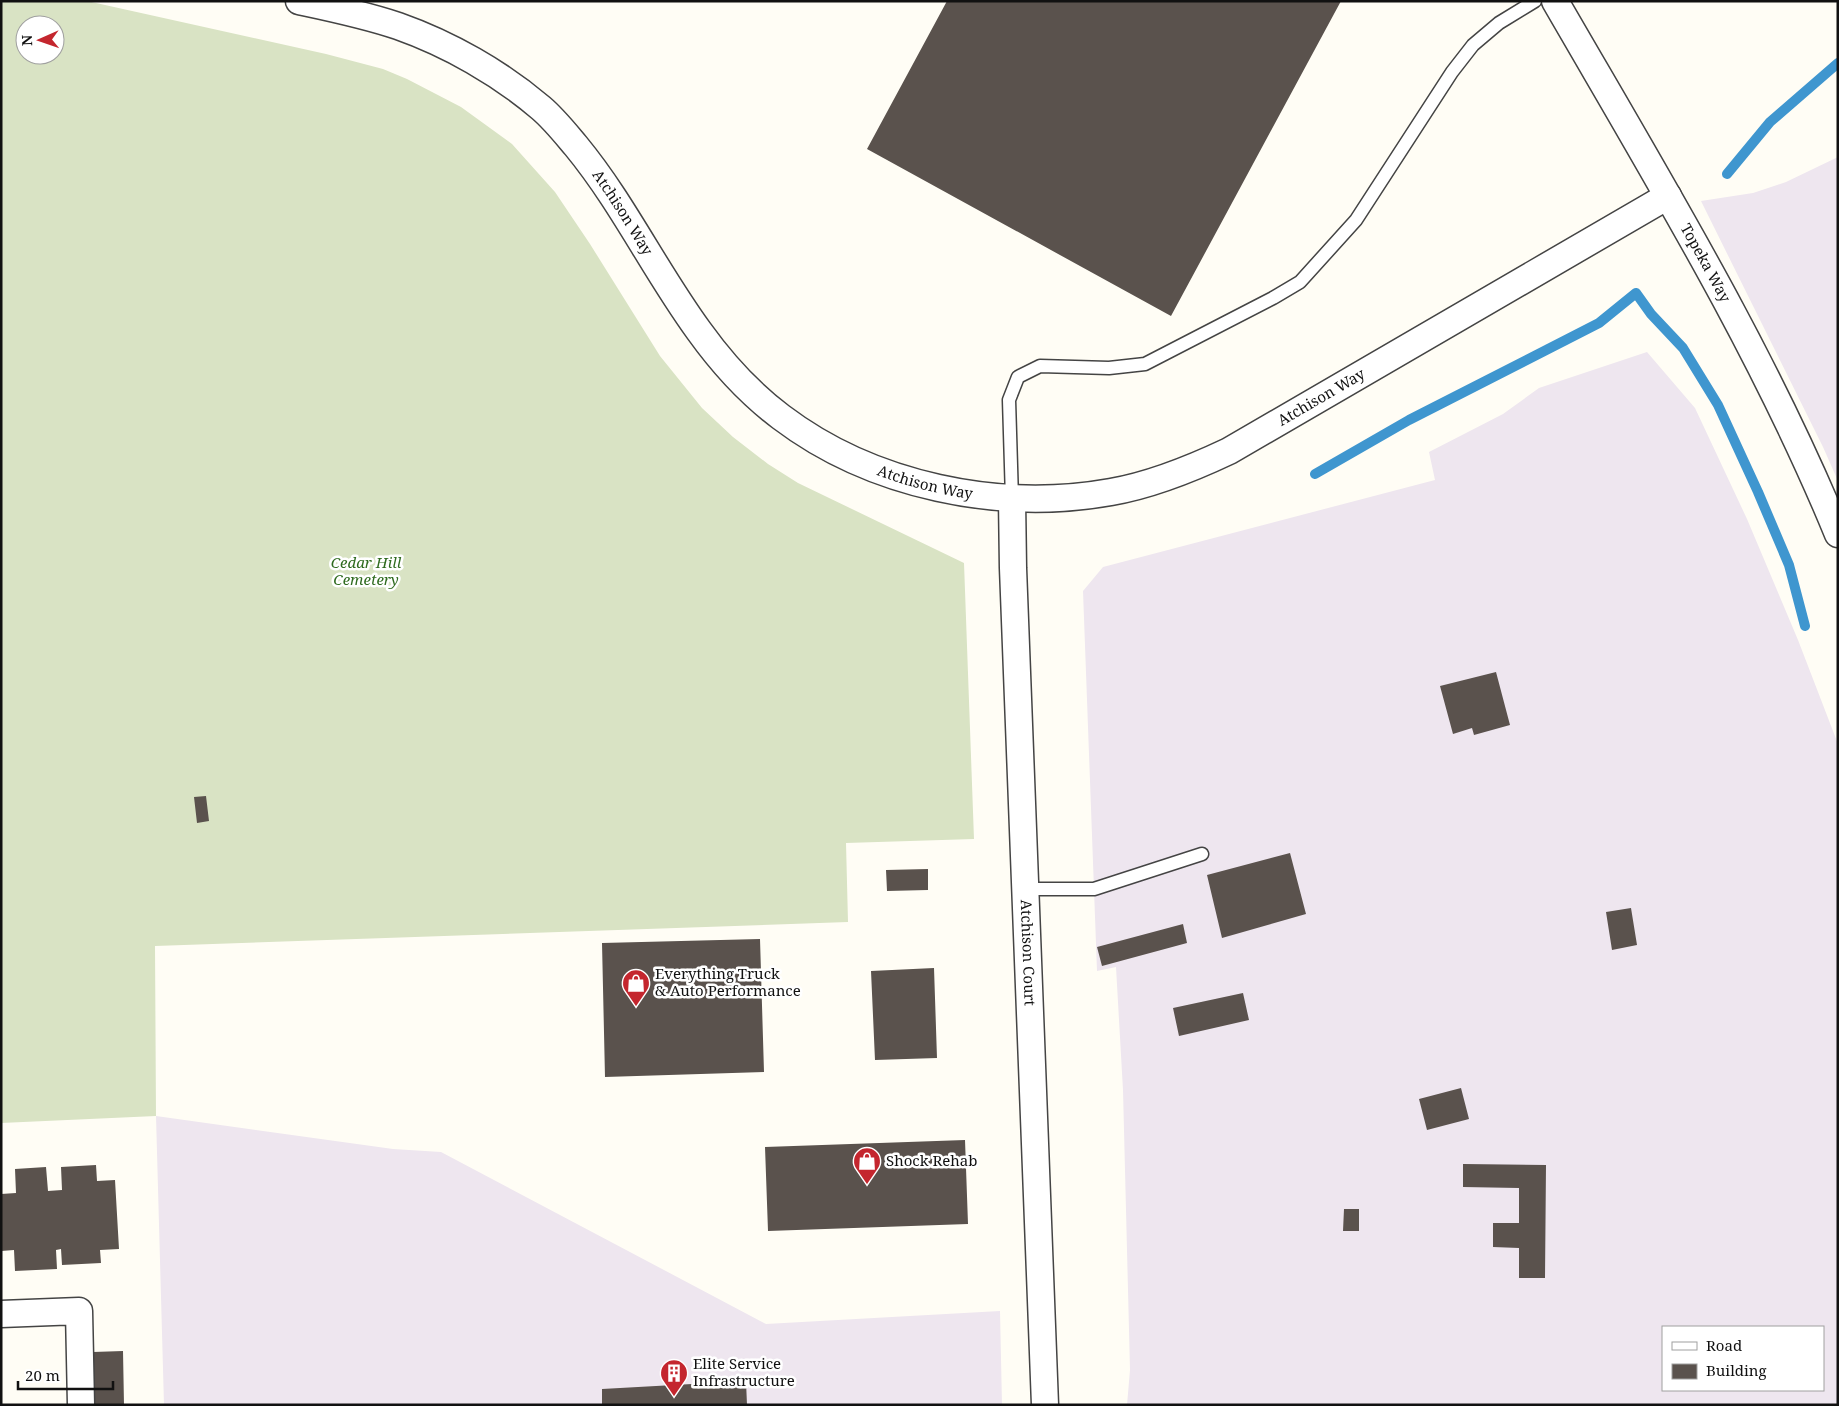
<svg xmlns="http://www.w3.org/2000/svg" width="1839" height="1406" viewBox="0 0 1839 1406" font-family="'Noto Serif',serif">
	<rect width="100%" height="100%" fill="#fffdf5"/>
	<path fill="#eee6ef" fill-rule="evenodd" d="M1838,157V481L1823,447L1701,201L1753,193L1786,182Z
		M1647,352L1695,408L1747,519L1798,640L1838,744V1405H1127L1130,1370L1123,1090L1116,967L1097,971L1083,591L1103,567L1435,480L1429,452L1503,414L1539,388ZM1663,1327H1823V1390H1663Z
		M156,1116L393,1149L441,1152L766,1324L1000,1311L1002,1405H164Z"/>
	<path fill="#d9e3c4" fill-rule="evenodd" d="M1,1H87L326,54L383,69L407,79L461,107L512,144L555,192L590,244L660,356L702,408L733,437L768,464L798,483L964,563L974,839L846,843L848,922L155,946L156,1116L1,1123ZM25,25H55V55H25Z"/>
	<g fill="none" stroke-linecap="round" stroke-linejoin="round">
		<path stroke="#3f96cf" stroke-width="10" d="M1727,174L1770,122L1838,63
			M1315,474L1409,420L1599,323L1636,293L1651,314L1683,348L1718,405L1758,492L1789,565L1805,626"/>
	</g>
	<path fill="#5a524d" d="M947,1H1341L1171,316L867,149Z
		M1496,672L1510,725L1474,735L1472,728L1453,734L1440,686Z
		M206,796L209,821L197,823L194,797Z
		M1290,853L1306,914L1222,938L1207,875Z
		M928,869V890L887,891L886,870Z
		M1631,908L1637,945L1612,950L1606,912Z
		M1183,924L1187,943L1102,966L1097,947Z
		M760,939L764,1072L605,1077L602,943Z
		M934,968L937,1058L875,1060L871,971Z
		M1243,993L1249,1020L1179,1036L1173,1008Z
		M1461,1088L1469,1119L1427,1130L1419,1099Z
		M965,1140L968,1224L768,1231L765,1147Z
		M1463,1164L1546,1165L1545,1278H1519V1248L1493,1247V1223H1519V1188L1463,1187Z
		M96,1165L97,1181L115,1180L119,1249L100,1250L101,1263L62,1265L61,1249L56,1250L57,1269L15,1271L14,1250L1,1251V1194L16,1193L15,1169L46,1167L48,1191L62,1190L61,1167Z
		M1344,1209H1359V1231H1343Z
		M123,1351L124,1405H95L93,1352Z
		M746,1381L747,1405H602V1389Z"/>
	<g fill="none" stroke-linecap="round" stroke-linejoin="round">
		<g stroke="#444" stroke-width="15">
			<path id="service" d="M1012,499L1009,400L1018,377L1040,366L1109,368L1145,364L1273,298L1300,282L1356,220L1452,72L1473,45L1499,23L1535,1
				M1025,889H1094L1202,854"/>
		</g>
		<g stroke="#444" stroke-width="29">
			<g id="minor">
				<path id="s1" d="M299,1C332,8 366,15 398,26C449,44 500,73 541,108C554,119 565,133 576,146C623,203 655,271 699,331C722,363 749,393 781,417C872,486 999,512 1111,492C1152,485 1191,469 1229,451L1668,196"/>
				<path id="s2" d="M1555,1C1655,174 1762,349 1838,534"/>
				<path id="s3" d="M1012,499L1013,568L1045,1405"/>
				<path d="M1,1314L79,1311L81,1405"/>
			</g>
		</g>
		<use href="#service" stroke="#fff" stroke-width="12"/>
		<use href="#minor" stroke="#fff" stroke-width="26"/>
	</g>
	<defs>
		<g id="shop-pin" transform="scale(1.4375)"><path d="M0 17L-7.5 6A9.5 9.5 0 1 1 7.5 6Z" fill="#c4262e" stroke="#fff"/><path d="M-5-2.5h2.3a2.7 3.5 0 0 1 5.4 0H5L5.5 6h-11ZM-1.5-2.5h3a1.5 2.3 0 0 0-3 0Z" fill="#fff"/></g>
		<g id="building-pin" transform="scale(1.4375)"><path d="M0 17L-7.5 6A9.5 9.5 0 1 1 7.5 6Z" fill="#c4262e" stroke="#fff"/><path d="M-4-6H4V6H1V3H-1V6H-4ZM-2.5-4.3h1.7v1.8h-1.7ZM.8-4.3h1.7v1.8H.8ZM-2.5-1h1.7V.8h-1.7ZM.8-1h1.7V.8H.8Z" fill="#fff"/></g>
	</defs>
	<g fill-rule="evenodd">
		<use href="#shop-pin" x="636" y="983"/>
		<use href="#shop-pin" x="867" y="1161"/>
		<use href="#building-pin" x="674" y="1373"/>
	</g>
	<g text-anchor="middle" stroke-width="5" stroke-linejoin="round" paint-order="stroke">
		<g font-size="15" fill="#111" stroke="#fff">
			<text dy="5" stroke="none"><textPath href="#s1" startOffset="401">Atchison Way</textPath></text>
			<text dy="5" stroke="none"><textPath href="#s2" startOffset="302">Topeka Way</textPath></text>
			<text dy="5" stroke="none"><textPath href="#s1" startOffset="1241">Atchison Way</textPath></text>
			<text dy="5" stroke="none"><textPath href="#s1" startOffset="821">Atchison Way</textPath></text>
			<text dy="5" stroke="none"><textPath href="#s3" startOffset="454">Atchison Court</textPath></text>
		</g>
		<g font-size="15" font-style="italic" fill="#2f6b1f" stroke="#fff">
			<text x="366" y="568">Cedar Hill<tspan x="366" dy="17">Cemetery</tspan></text>
		</g>
		<g font-size="15" fill="#111" stroke="#fff" text-anchor="start">
			<text x="655" y="979">Everything Truck<tspan x="655" dy="17">&amp; Auto Performance</tspan></text>
			<text x="886" y="1166">Shock Rehab</text>
			<text x="693" y="1369">Elite Service<tspan x="693" dy="17">Infrastructure</tspan></text>
		</g>
	</g>
	<rect width="1839" height="1406" fill="none" stroke="#111111" stroke-width="5"/>
	<rect x="1662" y="1326" width="162" height="65" fill="#ffffff" stroke="#a0a0a0"/>
	<rect x="1672" y="1342" width="25" height="8" fill="#ffffff" stroke="#a0a0a0"/>
	<text x="1706" y="1351" font-size="15" fill="#111111">Road</text>
	<rect x="1672" y="1364" width="25" height="15" fill="#5a524d" stroke="#a0a0a0"/>
	<text x="1706" y="1376" font-size="15" fill="#111111">Building</text>
	<g transform="translate(40 40) rotate(268)"><circle r="24" fill="#ffffff" stroke="#a0a0a0"/>
	<path d="M0-4L9 19L0 12L-9 19Z" fill="#c4262e"/>
	<text y="-8" font-size="14" font-weight="bold" text-anchor="middle" fill="#111111">N</text>
	</g>
	<path d="M18 1381v8h95v-8" fill="none" stroke="#111111" stroke-width="2.5"/>
	<text x="25" y="1381" font-size="15" fill="#111111" stroke="#ffffff" stroke-width="4" paint-order="stroke">20 m</text>
</svg>
